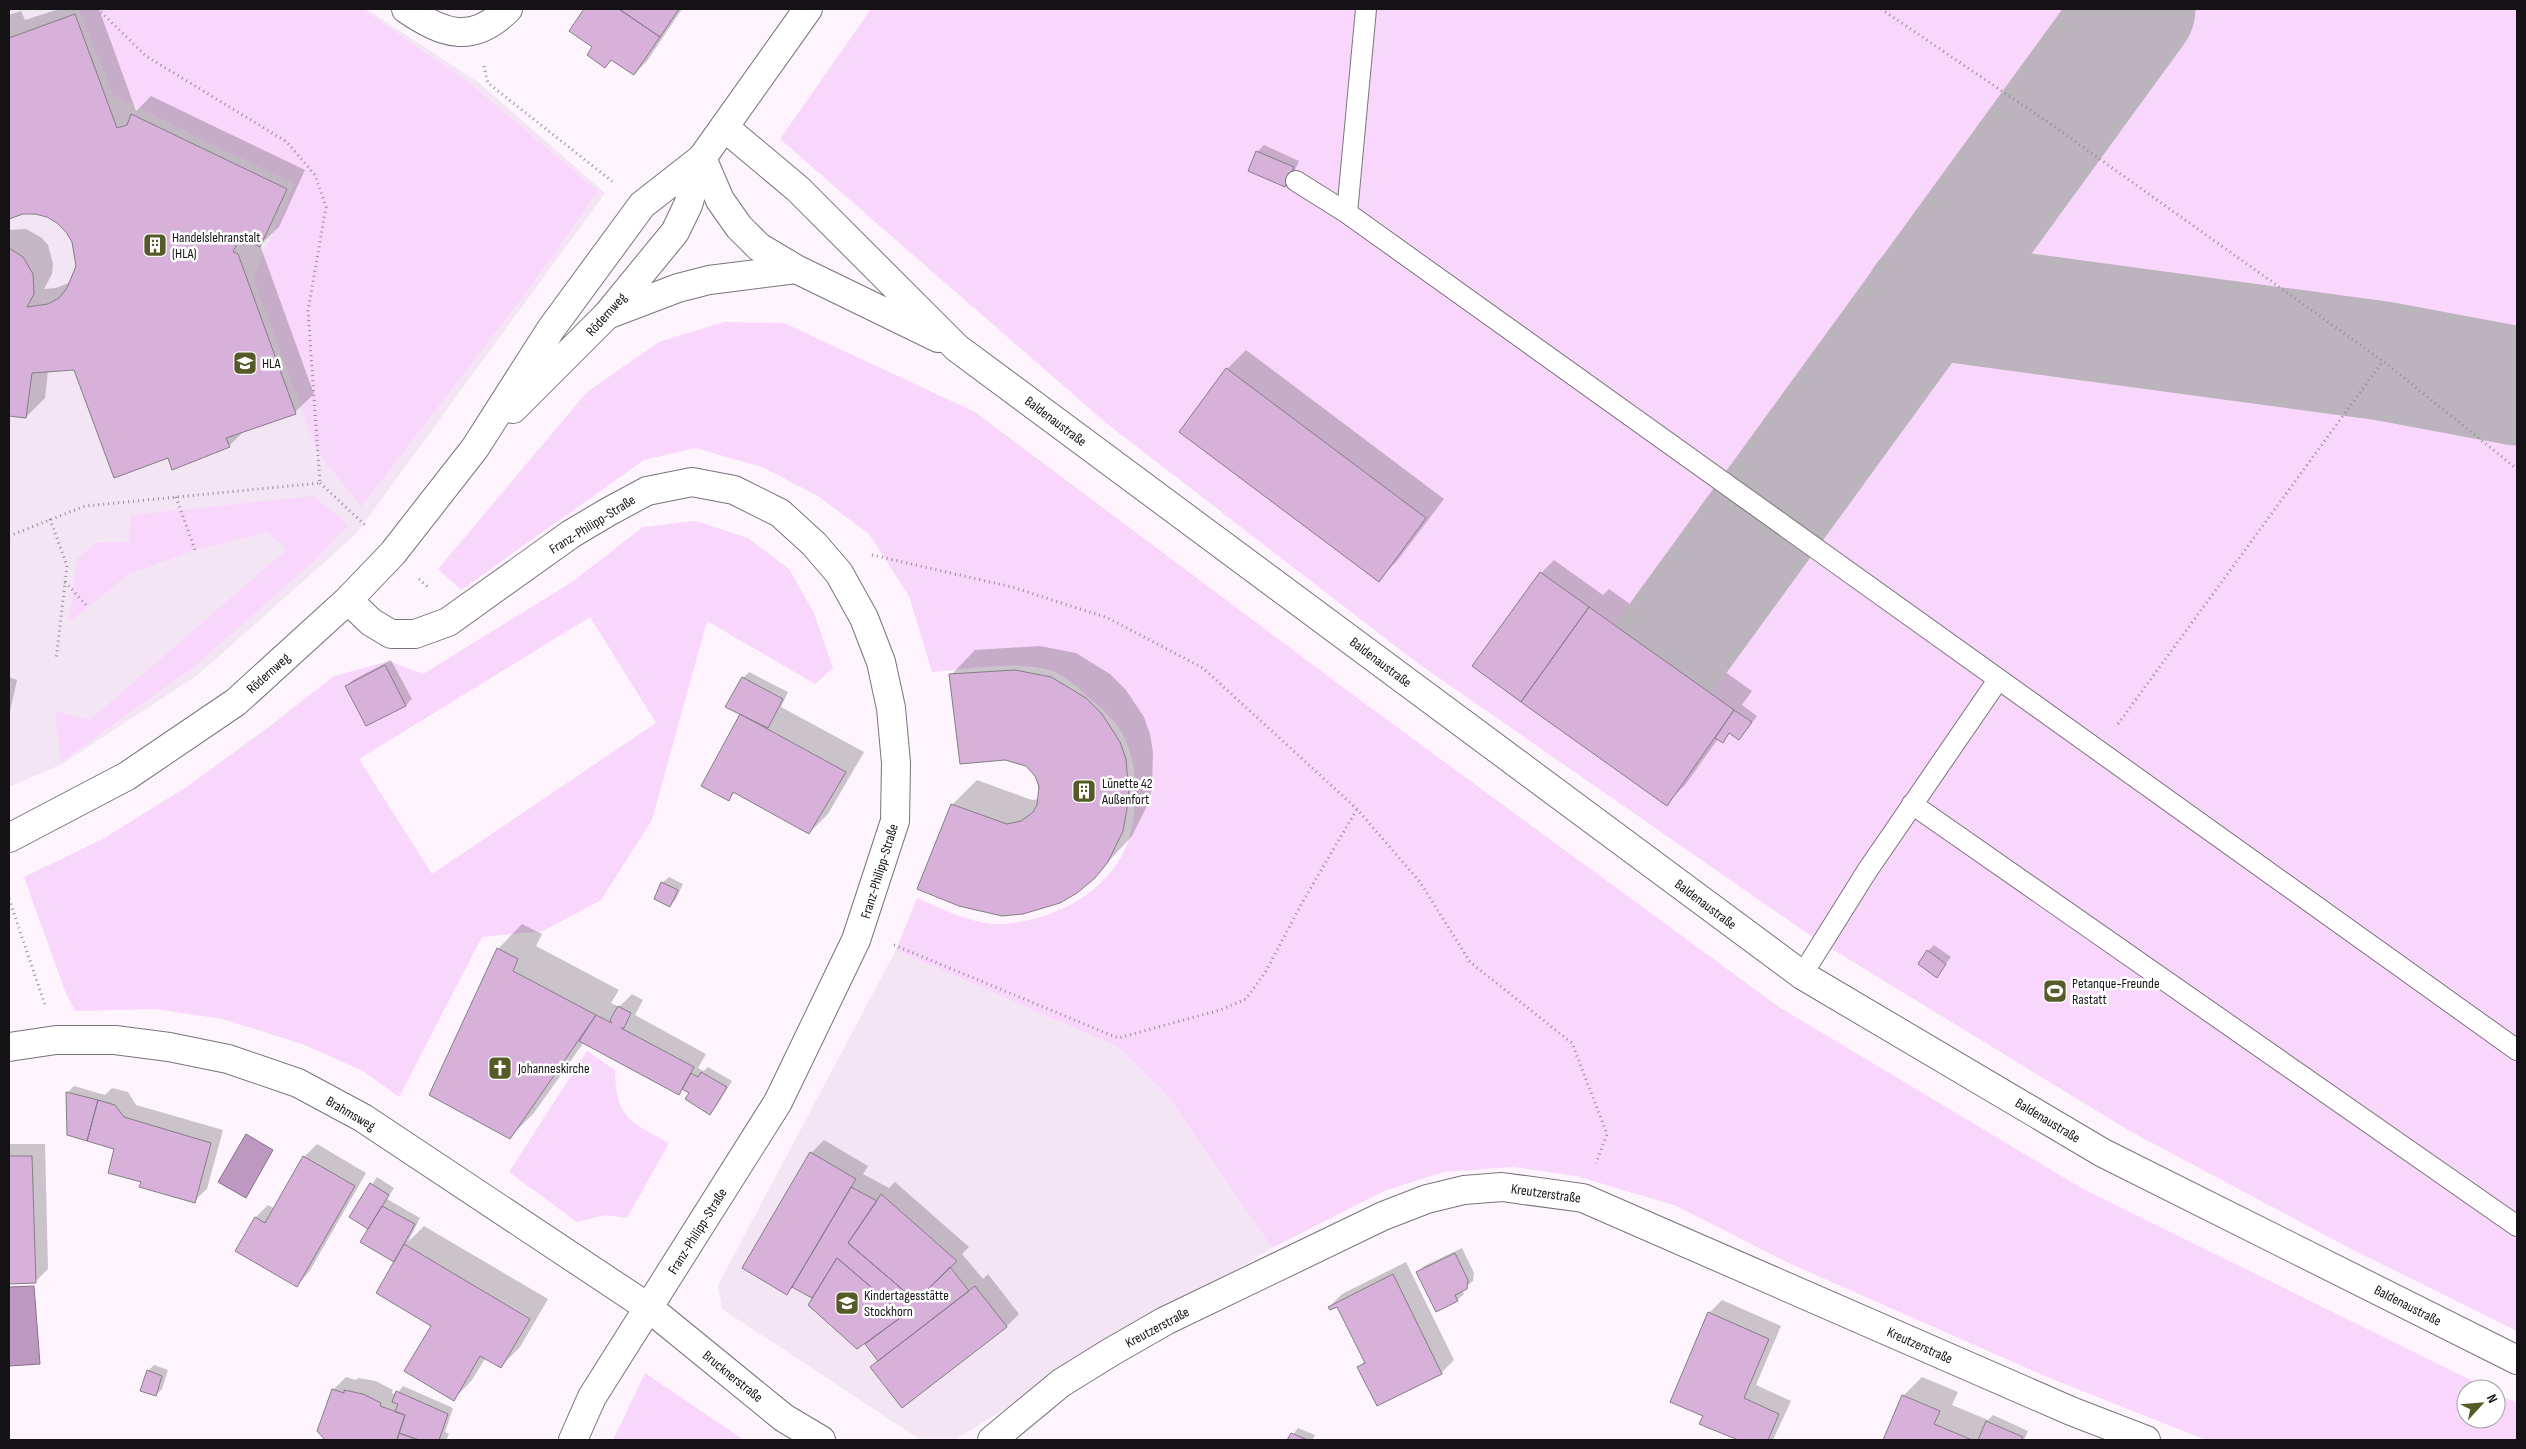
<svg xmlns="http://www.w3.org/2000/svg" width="2526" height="1449" viewBox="0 0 2526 1449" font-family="'Sofia Sans Condensed',sans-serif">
	<rect width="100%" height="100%" fill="#fdf4fd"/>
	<path fill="#f3e5f3" d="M9,9H366L478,82L605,193L356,534L199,674L62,764L9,787Z
		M896,950L1120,1048L1167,1095L1272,1248L954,1440H921L722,1309L718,1285Z"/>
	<path fill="#f9d7fc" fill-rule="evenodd" d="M79,9H362L469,83L598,191L531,286L361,507L317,451L253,277L295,184L113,95Z
		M871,9H2517V1331L2353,1250L2128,1130L1814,938L1416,662L1106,423L780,139Z
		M724,322L784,323L975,412L1360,700L1779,1007L2083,1189L2489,1389H2466V1419H2496V1393L2517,1403V1440H2206L2047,1377L1791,1264L1674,1205L1576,1176L1514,1167L1444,1172L1384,1191L1272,1248L1167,1095L1120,1048L896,950L917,898C945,910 972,925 1003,924C1051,921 1106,894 1126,847C1132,832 1135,812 1135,795C1136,775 1133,756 1124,737C1118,723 1103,710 1092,700C1080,690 1067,676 1052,671C1019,660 967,669 932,672L909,596L869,534L818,496L762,467L695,448L644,460L461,590L438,569L587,392L659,342Z
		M314,496L348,525L318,557L196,665L61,762L55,711L90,720L286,550L268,532L195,550L129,574L69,622L77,559L96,543L129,542L131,515Z
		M696,521L748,538L789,569L814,613L833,668L815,684L707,621L652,820L601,900L543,931L482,937L399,1097L363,1071L305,1045L223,1019L155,1009L75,1011L65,991L24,877L101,840L188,786L270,726L334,676L389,661L423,674L572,582L643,527ZM590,617L656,723L432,874L359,759Z
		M587,1051L615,1070C616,1118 629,1121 669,1143L627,1218L605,1215L577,1222L509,1172Z
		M645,1373L744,1440H613Z"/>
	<path fill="#bd98c0" stroke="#8a708d" d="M246,1134L273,1150L246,1198L218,1182Z
		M34,1286L40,1364L9,1366V1287Z"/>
	<path fill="#0003" d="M59,9H99L136,111L151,96L305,170L279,227L260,245L314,394L295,412L245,430L229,446L169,457L75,369L48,371L45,398L26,417L9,414V230L26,229L42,238L48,245L53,264L52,274L44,289L56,288L71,282L77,267V254L68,231L58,222L47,216L23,213L9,219V15L21,11L25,20Z
		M585,9H682L647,61L634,74L613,59L605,66L594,47L570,31Z
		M1264,145L1299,161L1291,179L1285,185L1250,170L1258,151Z
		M1246,350L1444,499L1397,561L1378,580L1227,369Z
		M1554,560L1603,595L1609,589L1752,691L1742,705L1757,716L1745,732L1739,738L1730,733L1722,741L1718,739L1685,785L1666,804L1474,666L1541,573Z
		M1040,646L1076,653L1110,674L1126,690L1144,717L1150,734L1153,752L1152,789L1147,806L1132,836L1094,877L952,805L977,780L1032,800L1040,799L1036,775L951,675L975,650Z
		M391,660L412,699L406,705L367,725L347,686L353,680Z
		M749,672L788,692L781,707L864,752L828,814L809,833L735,792L728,799L741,714L743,678Z
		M9,677L17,680L9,716Z
		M669,877L683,884L676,899L670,905L662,883Z
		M522,924L542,934L536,946L619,990L611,1003L619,1007L632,994L643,1000L635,1015L706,1054L698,1068L704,1071L708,1067L732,1081L716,1107L710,1113L691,1093L684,1088L679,1093L584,1042L534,1113L510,1137L498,949Z
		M1934,945L1951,957L1937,976L1928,951Z
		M74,1086L105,1095L112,1088L128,1092L136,1105L223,1130L207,1189L194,1201L142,1181L68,1092Z
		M824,1140L868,1166L863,1174L889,1188L895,1182L969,1247L962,1254L983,1279L988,1274L1019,1314L1007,1326L903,1407L879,1360L865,1342L814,1298L794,1286L787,1293L811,1153Z
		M9,1144H45L48,1269L35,1282H9Z
		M317,1144L366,1173L309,1272L297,1285L256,1217L268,1205L275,1209L304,1157Z
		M377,1177L394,1188L387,1199L420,1218L408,1242L424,1226L548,1299L520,1347L501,1366L486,1357L472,1380L454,1399L433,1326L396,1261L370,1229L351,1216Z
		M1462,1248L1474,1273L1473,1281L1462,1290L1464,1294L1457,1300L1436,1310L1418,1272L1424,1266Z
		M1406,1262L1454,1360L1441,1373L1359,1367L1365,1361L1338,1305L1329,1307L1342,1294Z
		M1722,1300L1781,1326L1756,1385L1791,1401L1773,1440H1741L1701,1423L1705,1415L1709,1313Z
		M154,1365L168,1370L162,1389L156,1395L148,1371Z
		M346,1377L356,1380L358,1378L376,1381L393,1390L392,1393L396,1395L403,1386L453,1408L445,1432L449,1434L446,1440H327L321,1430L333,1390Z
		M1922,1377L1958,1392L1952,1405L1988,1420L1993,1415L2028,1431L2024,1440H1884L1903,1396Z
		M1298,1428L1315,1435L1312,1440H1289Z"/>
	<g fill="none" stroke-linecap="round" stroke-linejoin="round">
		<path stroke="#bcb4bc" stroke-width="119" d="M1924,299L2383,361L2517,386
			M1663,659L2136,9"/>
	</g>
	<path fill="#d8b1db" stroke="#857d85" d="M584,9H619L660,37L634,75L611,60L605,68L587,55L592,47L569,31Z
		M619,9H679L660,37Z
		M75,14L117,128L127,125L131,114L287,189L260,247L240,237L233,252L238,254L296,414L226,438L230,447L172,470L168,458L114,478L74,370L32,373L26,418L9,416V248L23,257L33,274L34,294L27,307L48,304L59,298L67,288L76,266L72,242L66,232L57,223L47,217L35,214H23L9,219V38Z
		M1256,151L1294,167L1285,187L1248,171Z
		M1226,368L1426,518L1379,582L1179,432Z
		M1540,572L1589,607L1521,702L1472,666Z
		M1589,607L1734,710L1667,806L1521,702Z
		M385,665L406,706L366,726L345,686Z
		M1015,670L1051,677L1086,698L1102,714L1120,742L1126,759L1129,797L1123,831L1108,862L1095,878L1077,893L1060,903L1023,914L1002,916L959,906L917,889L951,804L1007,824L1021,821L1033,812L1037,805L1039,786L1035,776L1026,766L1005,760L960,764L949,674Z
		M742,677L783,699L768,728L725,707Z
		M1734,710L1752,722L1739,740L1729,733L1723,743L1715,738Z
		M740,714L846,772L809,834L733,792L729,801L701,786Z
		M661,882L678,890L670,907L654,899Z
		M497,948L518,959L513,971L596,1015L510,1139L429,1095Z
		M1927,950L1946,964L1937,978L1918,964Z
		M618,1006L631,1013L624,1028H621L694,1067L679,1095L579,1041L596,1015L612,1023L610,1020Z
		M701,1072L727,1087L710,1115L685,1099L689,1093L682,1089L691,1073L698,1077Z
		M66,1092L98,1100L87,1141L67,1135Z
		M98,1100L115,1105L124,1117L211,1143L195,1203L139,1187L141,1182L108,1173L114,1149L87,1141Z
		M810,1152L856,1179L787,1295L742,1268Z
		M9,1156H32L36,1283L9,1284Z
		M303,1156L355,1186L297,1287L235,1251L255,1217L265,1223Z
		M370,1183L389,1195L368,1229L349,1217Z
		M851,1187L877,1201L848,1243L916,1301L950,1267L969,1291L878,1361L865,1344L904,1315L837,1258L812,1298L792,1287Z
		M881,1194L957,1261L916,1301L848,1243Z
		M382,1206L415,1224L394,1262L360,1242Z
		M404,1244L530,1319L501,1368L480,1356L454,1401L404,1371L431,1326L376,1293Z
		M1455,1253L1468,1280L1467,1289L1455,1295L1458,1301L1436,1312L1416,1272Z
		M837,1258L904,1315L857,1349L808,1305Z
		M1393,1274L1442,1374L1377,1406L1357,1367L1365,1363L1337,1307L1330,1310L1328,1307Z
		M975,1286L1007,1327L902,1408L870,1367Z
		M1708,1312L1769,1339L1744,1398L1779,1414L1768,1440H1738L1699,1424L1703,1416L1670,1402Z
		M147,1370L162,1376L156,1396L140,1391Z
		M332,1389L344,1393V1390L363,1394L381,1403L380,1406L405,1415L397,1440H325L317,1431Z
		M396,1391L448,1414L439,1440H419L399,1433L405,1415L395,1412L398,1404L392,1402Z
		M1902,1395L1940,1411L1934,1424L1972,1440H1883Z
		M1986,1421L2023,1437L2021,1440H1978Z
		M399,1433L419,1440H397Z
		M1291,1433L1308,1440H1287Z"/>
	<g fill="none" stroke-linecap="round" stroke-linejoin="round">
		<g stroke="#7a737b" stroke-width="22">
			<path id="lane" d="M1296,181L1347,213L2517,1050
				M1347,213L1366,9
				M1912,804L2517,1226
				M1802,975L1867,871L1998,680"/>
		</g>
		<g stroke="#7a737b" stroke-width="30">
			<path id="street" d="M406,9C443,34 472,45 508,9
				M513,409L607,315L675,232L688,205L702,158
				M348,600L371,622L391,634H415L448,622L571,534L608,512L647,491L692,482L734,490L780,513L814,544L839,573L864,618L881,662L891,708L896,763L895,821L856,940L778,1102L592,1397L573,1440
				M9,838L127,776L236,702L348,600L393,553L475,448L551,329L642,205L702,158
				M9,1047L56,1040H115L169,1047L228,1059L298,1083L363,1118L649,1308L784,1418L821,1440
				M992,1440L1061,1383L1111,1352L1165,1321L1383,1216L1427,1199L1464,1190L1502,1187L1583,1198L2071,1411L2146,1440"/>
		</g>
		<g stroke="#7a737b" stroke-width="30">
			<path id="secondary" d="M808,9L702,158L720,200L739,227L759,247L796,269L938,338
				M724,127L798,189L957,348L1802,975L2103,1153L2517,1360
				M607,315L678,288L709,280L796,269"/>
		</g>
		<path stroke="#938d93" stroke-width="3" stroke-dasharray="1 4" stroke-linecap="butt" d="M1881,9L2052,125L2383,361L2517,469
			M484,66L488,83L613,182
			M320,483L367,527
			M176,497L195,550
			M50,519L67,566L56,660
			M9,536L85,506L320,483L308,311L326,207L315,175L287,142L146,56L98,9
			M872,555L1012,587L1108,618L1203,668L1357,809L1420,882L1470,962L1572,1043L1607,1134L1596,1163
			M419,579L429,588
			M65,582L88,607
			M2118,724L2383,361
			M9,899L45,1005
			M894,945L1118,1038L1220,1010L1246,999L1266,971L1302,903L1357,809"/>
		<use href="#lane" stroke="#fff" stroke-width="20"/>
		<use href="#street" stroke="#fff" stroke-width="28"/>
		<use href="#secondary" stroke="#fff" stroke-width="28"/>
	</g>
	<defs>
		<g id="building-square" transform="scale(1.25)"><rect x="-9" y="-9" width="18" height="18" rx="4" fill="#555a28" stroke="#fff"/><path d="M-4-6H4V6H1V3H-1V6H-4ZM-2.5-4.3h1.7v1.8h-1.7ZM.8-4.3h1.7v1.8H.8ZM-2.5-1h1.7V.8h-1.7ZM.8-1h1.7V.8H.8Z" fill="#fff"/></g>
		<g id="school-square" transform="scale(1.25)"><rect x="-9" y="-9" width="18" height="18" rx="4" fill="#555a28" stroke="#fff"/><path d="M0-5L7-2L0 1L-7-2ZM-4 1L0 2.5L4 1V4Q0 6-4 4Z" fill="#fff"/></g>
		<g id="stadium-square" transform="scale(1.25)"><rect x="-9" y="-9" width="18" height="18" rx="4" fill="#555a28" stroke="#fff"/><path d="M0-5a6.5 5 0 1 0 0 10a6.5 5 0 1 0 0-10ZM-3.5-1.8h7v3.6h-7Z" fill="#fff"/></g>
		<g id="church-square" transform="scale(1.25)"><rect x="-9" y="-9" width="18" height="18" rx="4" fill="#555a28" stroke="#fff"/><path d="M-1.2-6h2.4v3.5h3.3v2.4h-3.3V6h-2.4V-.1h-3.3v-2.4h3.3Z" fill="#fff"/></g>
	</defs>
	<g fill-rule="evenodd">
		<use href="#building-square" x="155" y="245"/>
		<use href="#school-square" x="245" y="363"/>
		<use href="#building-square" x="1084" y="791"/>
		<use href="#stadium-square" x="2055" y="991"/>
		<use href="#church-square" x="500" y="1068"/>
		<use href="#school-square" x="847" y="1303"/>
	</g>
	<g text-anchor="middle" stroke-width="5" stroke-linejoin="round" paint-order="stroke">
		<g font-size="14" fill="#141215" stroke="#fff" text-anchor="start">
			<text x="172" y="242">Handelslehranstalt<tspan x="172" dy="16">(HLA)</tspan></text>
			<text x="262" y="368">HLA</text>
			<text x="1102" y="788">Lünette 42<tspan x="1102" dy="16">Außenfort</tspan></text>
			<text x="2072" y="988">Petanque-Freunde<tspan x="2072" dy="16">Rastatt</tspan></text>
			<text x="518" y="1073">Johanneskirche</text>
			<text x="864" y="1300">Kindertagesstätte<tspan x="864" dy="16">Stockhorn</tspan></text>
		</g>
		<g font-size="14" fill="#141215" stroke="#fff">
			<text transform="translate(606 314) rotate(-48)" y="5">Rödernweg</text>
			<text transform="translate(1056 421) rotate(37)" y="5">Baldenaustraße</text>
			<text transform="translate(592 524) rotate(-32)" y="5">Franz-Philipp-Straße</text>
			<text transform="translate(1381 662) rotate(37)" y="5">Baldenaustraße</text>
			<text transform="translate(268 673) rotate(-42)" y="5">Rödernweg</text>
			<text transform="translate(879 871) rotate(-73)" y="5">Franz-Philipp-Straße</text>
			<text transform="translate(1706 904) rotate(37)" y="5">Baldenaustraße</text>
			<text transform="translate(351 1113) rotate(30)" y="5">Brahmsweg</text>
			<text transform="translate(2048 1120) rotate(31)" y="5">Baldenaustraße</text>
			<text transform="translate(1546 1193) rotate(8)" y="5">Kreutzerstraße</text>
			<text transform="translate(697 1231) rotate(-58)" y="5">Franz-Philipp-Straße</text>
			<text transform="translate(2408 1305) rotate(27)" y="5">Baldenaustraße</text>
			<text transform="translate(1157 1327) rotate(-28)" y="5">Kreutzerstraße</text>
			<text transform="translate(1920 1345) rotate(24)" y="5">Kreutzerstraße</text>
			<text transform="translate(733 1376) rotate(39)" y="5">Brucknerstraße</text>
		</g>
	</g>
	<rect width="2526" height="1449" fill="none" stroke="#141215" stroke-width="20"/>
	<g transform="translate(2481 1404) rotate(64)"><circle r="24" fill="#ffffff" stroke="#a1a0a1"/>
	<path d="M0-4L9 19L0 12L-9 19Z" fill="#555a28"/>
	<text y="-8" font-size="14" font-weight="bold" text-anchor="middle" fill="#141215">N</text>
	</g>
</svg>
